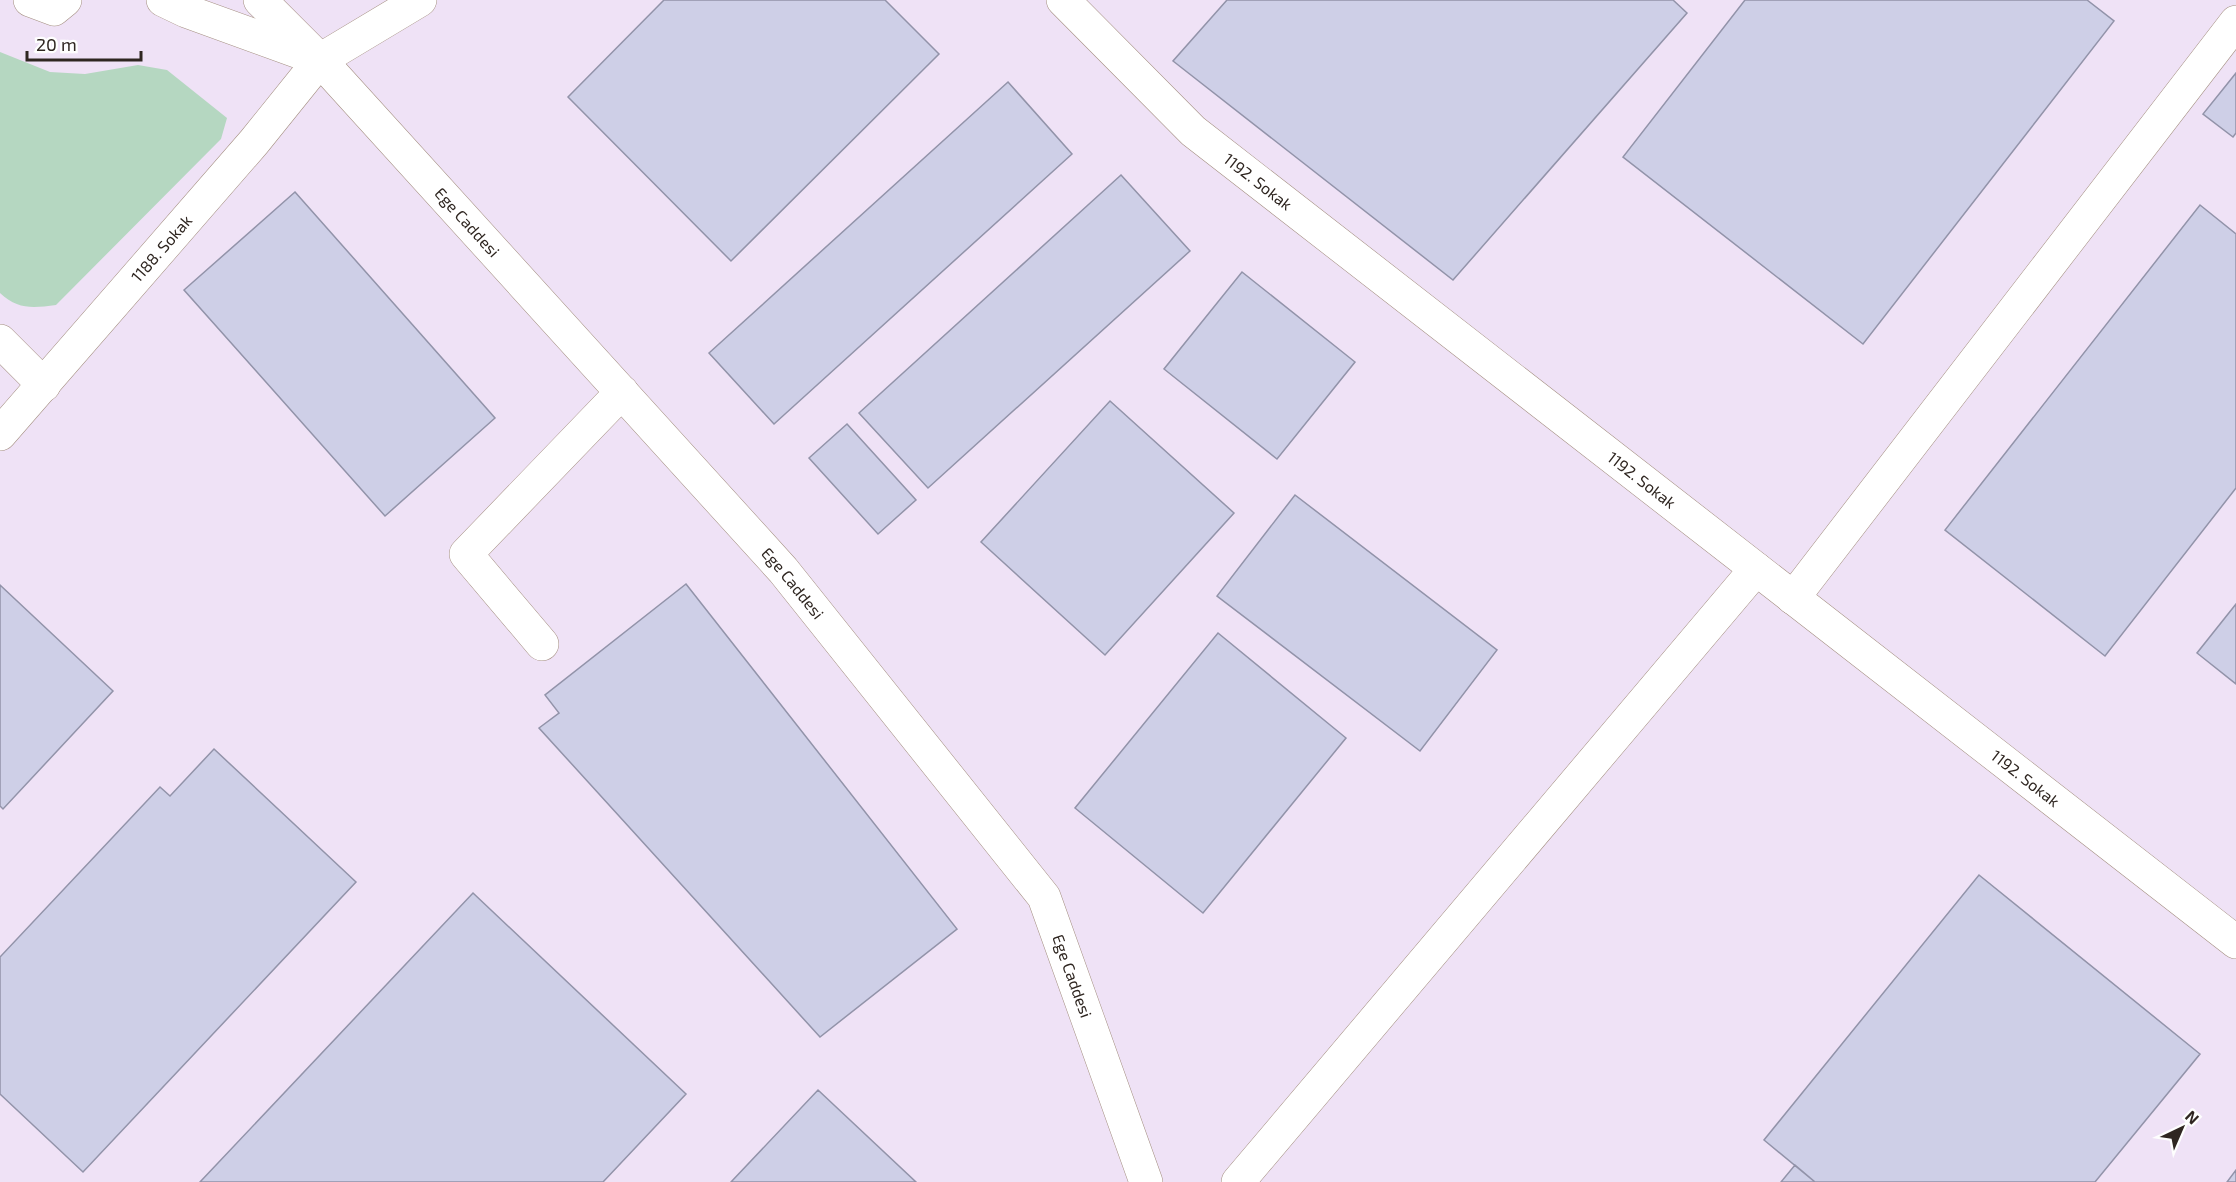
<svg xmlns="http://www.w3.org/2000/svg" width="2236" height="1182" viewBox="0 0 2236 1182" font-family="'Exo 2',sans-serif">
	<rect width="100%" height="100%" fill="#fceee5"/>
	<path fill="#efe2f6" d="M0,0H2236V1182H0Z"/>
	<path fill="#b5d7c1" d="M0,52L50,72L85,74L138,65L167,70L227,118L221,139L56,305C33,308 18,310 0,293Z"/>
	<path fill="#cecfe7" stroke="#9293a9" stroke-width="1.5" d="M664,0H885L939,54L731,261L568,97Z
		M1227,0H1673L1687,13L1453,280L1173,61Z
		M1745,0H2087L2114,21L1863,344L1623,157Z
		M2236,73V133L2233,137L2203,114Z
		M1008,82L1072,154L774,424L709,353Z
		M1121,175L1190,251L928,488L859,413Z
		M295,192L495,418L385,516L184,290Z
		M2200,205L2236,234V488L2105,656L1945,530Z
		M1242,272L1355,362L1277,459L1164,369Z
		M1110,401L1234,513L1105,655L981,542Z
		M847,424L916,500L878,534L809,458Z
		M1295,495L1497,650L1420,751L1217,596Z
		M686,584L957,929L820,1037L539,728L559,713L545,695Z
		M0,585L113,691L3,809L0,806Z
		M2236,604V684L2197,653Z
		M1218,633L1346,738L1203,913L1075,808Z
		M214,749L356,882L83,1172L0,1094V957L160,787L170,796Z
		M1979,875L2200,1054L2095,1182H1815L1764,1140Z
		M473,893L686,1094L603,1182H200Z
		M818,1090L916,1182H731Z
		M1795,1165L1815,1182H1781Z
		M2236,1170V1182H2227Z"/>
	<g fill="none" stroke-linecap="round" stroke-linejoin="round">
		<g stroke="#a48f81" stroke-width="34">
			<g id="minor">
				<path d="M30,0L54,9L65,0"/>
				<path d="M163,0L186,11L310,56"/>
				<path id="s1" d="M260,0L320,60L783,570L1044,897L1146,1182"/>
				<path id="s2" d="M1063,0L1193,131L2236,942"/>
				<path d="M0,341L44,385"/>
				<path id="s3" d="M0,434L254,142L320,60L420,0"/>
				<path d="M1793,598L2236,22"/>
				<path d="M542,644L466,554L622,392"/>
				<path d="M1238,1182L1756,569"/>
			</g>
		</g>
		<use href="#minor" stroke="#fff" stroke-width="33"/>
	</g>
	<g text-anchor="middle" stroke-width="6" stroke-linejoin="round" paint-order="stroke">
		<g font-size="16" fill="#2f2621" stroke="#fefefe">
			<text dy="6" stroke="none"><textPath href="#s2" startOffset="267">1192. Sokak</textPath></text>
			<text dy="6" stroke="none"><textPath href="#s1" startOffset="304">Ege Caddesi</textPath></text>
			<text dy="6" stroke="none"><textPath href="#s3" startOffset="246">1188. Sokak</textPath></text>
			<text dy="6" stroke="none"><textPath href="#s2" startOffset="753">1192. Sokak</textPath></text>
			<text dy="6" stroke="none"><textPath href="#s1" startOffset="790">Ege Caddesi</textPath></text>
			<text dy="6" stroke="none"><textPath href="#s2" startOffset="1239">1192. Sokak</textPath></text>
			<text dy="6" stroke="none"><textPath href="#s1" startOffset="1276">Ege Caddesi</textPath></text>
		</g>
	</g>
	<g transform="translate(2182 1128) rotate(44)" stroke="#fefefe" stroke-width="4.5" paint-order="stroke">
	<path d="M0-4.5L10 22L0 15L-10 22Z" fill="#2f2621"/>
	<text y="-9" font-size="16" font-weight="bold" text-anchor="middle" fill="#2f2621">N</text>
	</g>
	<path d="M27 51v9h114v-9" fill="none" stroke="#2f2621" stroke-width="3"/>
	<text x="36" y="51" font-size="18" fill="#2f2621" stroke="#fefefe" stroke-width="4.5" paint-order="stroke">20 m</text>
</svg>
